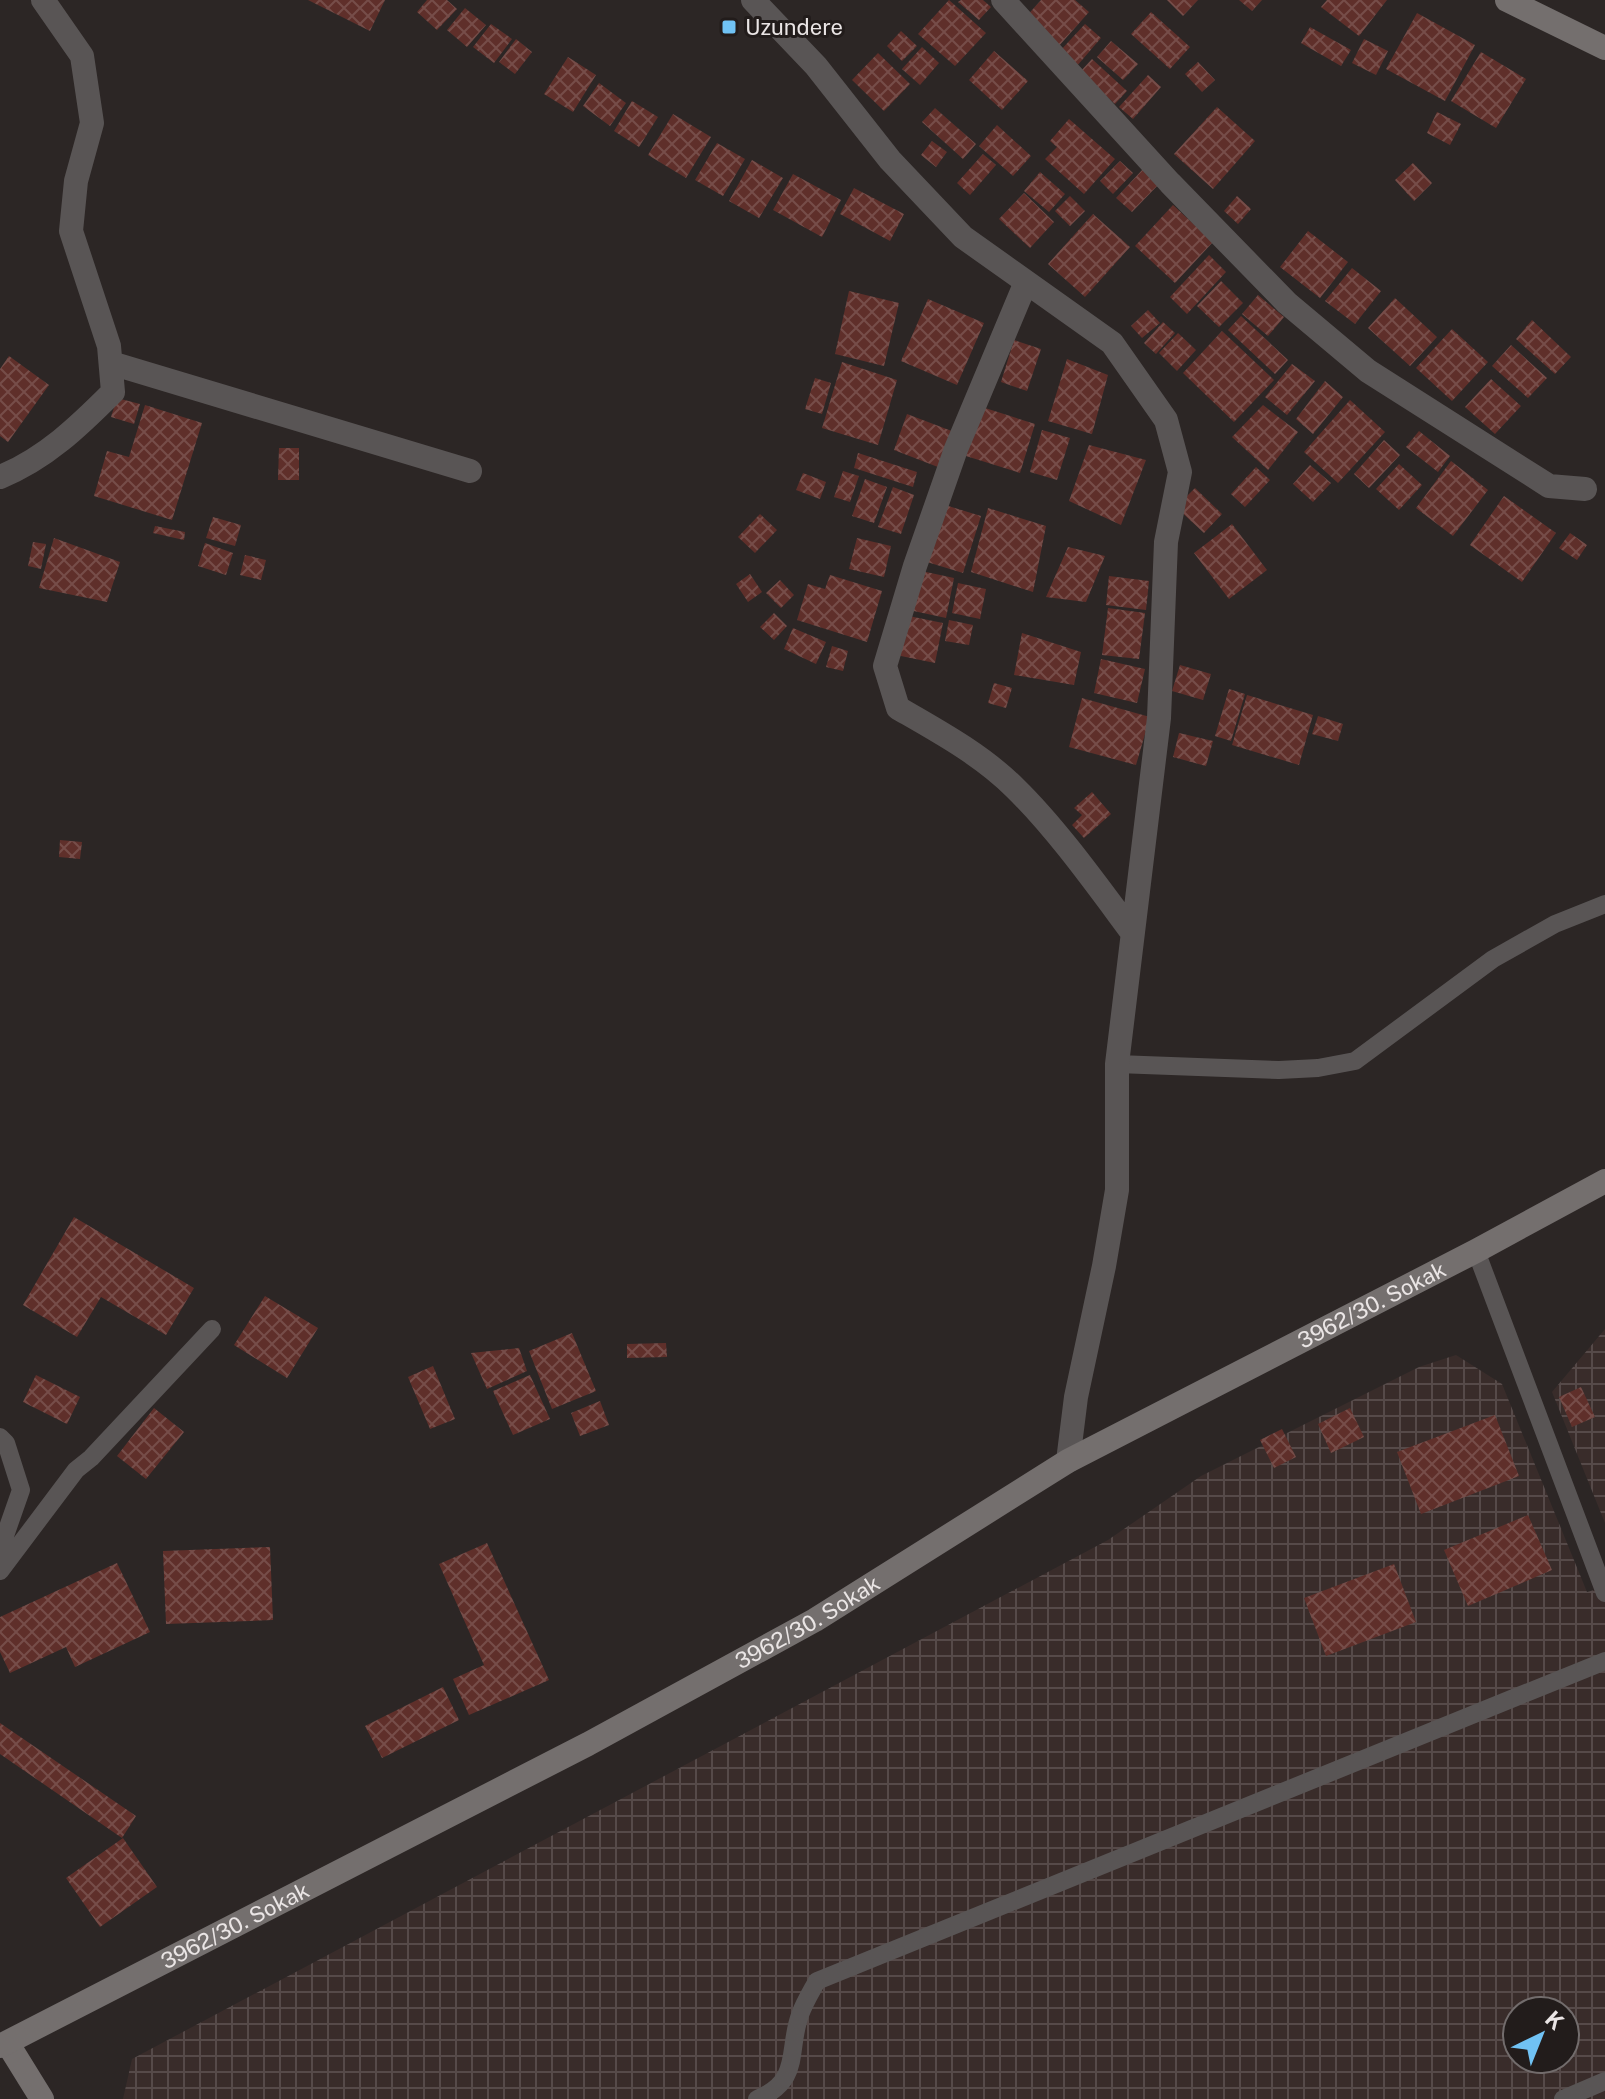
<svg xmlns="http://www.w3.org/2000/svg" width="1605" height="2099" viewBox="0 0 1605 2099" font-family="'Public Sans',sans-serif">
	<defs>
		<pattern id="industrial-grid" width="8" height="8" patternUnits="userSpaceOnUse" patternTransform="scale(2)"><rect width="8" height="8" fill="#392c2a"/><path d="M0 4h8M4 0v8" fill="none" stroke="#564a49"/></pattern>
		<pattern id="building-cross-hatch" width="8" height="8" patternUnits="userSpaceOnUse" patternTransform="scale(2)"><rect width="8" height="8" fill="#5f2f2a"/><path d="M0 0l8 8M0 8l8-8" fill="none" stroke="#764d49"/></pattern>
	</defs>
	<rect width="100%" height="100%" fill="#2c2625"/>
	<path fill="url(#industrial-grid)" fill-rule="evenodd" d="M1605,1329V1523L1552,1392Z
		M1456,1355L1502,1384L1587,1592L1605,1587V2099H123L132,2059L1108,1540L1201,1476L1419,1367ZM1517,2011H1565V2059H1517Z"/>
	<path fill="url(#building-cross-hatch)" d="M308,0H385L370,31Z
		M427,0H447L457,9L437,30L417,12Z
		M949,0L986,33L955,66L918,34Z
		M961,0H983L991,7L979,20L958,2Z
		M1041,0H1075L1089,12L1058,47L1025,18Z
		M1167,0H1198L1183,16Z
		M1239,0H1262L1252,11Z
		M1327,0H1387L1359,36L1321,7Z
		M465,8L486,25L467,47L447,30Z
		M1151,12L1190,47L1170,69L1131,34Z
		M1417,13L1475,45L1445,101L1386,69Z
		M491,24L512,39L494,63L473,47Z
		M1085,24L1101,38L1076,67L1059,52Z
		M1310,27L1351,50L1341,66L1301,43Z
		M901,31L917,46L902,61L887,46Z
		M516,39L532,52L515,74L499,62Z
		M1364,39L1388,51L1376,75L1352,63Z
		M1111,41L1138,64L1123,80L1097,57Z
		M922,47L939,63L920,85L902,69Z
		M994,51L1028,81L1002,110L969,80Z
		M1481,52L1526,79L1496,128L1451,101Z
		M878,53L910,84L884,111L852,80Z
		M568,57L596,75L573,112L544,94Z
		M1092,59L1127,91L1115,104L1080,72Z
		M1198,62L1215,80L1202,92L1185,74Z
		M1148,75L1161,87L1133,119L1119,107Z
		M599,83L626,103L610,126L583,106Z
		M632,101L658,117L639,147L614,131Z
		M1217,107L1255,141L1213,189L1174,154Z
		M935,108L976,144L963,159L922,122Z
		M1437,112L1461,124L1450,145L1427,133Z
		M673,114L711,137L686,178L648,155Z
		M1069,119L1115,159L1084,194L1045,159L1057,147L1050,141Z
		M997,125L1031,156L1013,176L979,146Z
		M932,141L947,152L936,167L921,155Z
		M717,143L745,159L723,196L695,180Z
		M983,154L996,165L970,195L957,183Z
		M752,160L783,178L759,218L729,201Z
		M1120,161L1133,173L1113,194L1100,181Z
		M1413,163L1432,183L1414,201L1395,180Z
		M1144,168L1160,183L1132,212L1116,198Z
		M1040,172L1065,194L1049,212L1024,191Z
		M793,174L841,200L822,237L773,210Z
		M854,188L904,214L890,241L840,214Z
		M1024,193L1054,222L1030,248L999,219Z
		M1070,196L1085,211L1070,226L1055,211Z
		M1237,196L1251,209L1238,224L1224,211Z
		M1173,205L1213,242L1175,283L1135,246Z
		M1093,214L1130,247L1085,297L1048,264Z
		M1308,231L1348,262L1320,298L1280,267Z
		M1209,255L1226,272L1187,314L1170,297Z
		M1352,268L1381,291L1355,324L1325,301Z
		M1221,281L1243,303L1219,327L1197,306Z
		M849,291L899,303L884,366L835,354Z
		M1258,295L1284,317L1268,336L1242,314Z
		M1395,298L1437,337L1410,366L1368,328Z
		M928,299L984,323L957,385L901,361Z
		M1148,310L1160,323L1142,338L1131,326Z
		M1241,316L1288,360L1275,374L1228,330Z
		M1532,320L1571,357L1555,374L1516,339Z
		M1163,322L1175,333L1156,354L1144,343Z
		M1452,329L1488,362L1452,401L1416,368Z
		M1222,331L1274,380L1234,422L1183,373Z
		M1178,333L1196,350L1177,371L1159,353Z
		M1014,340L1041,349L1027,391L1001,382Z
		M1511,345L1547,378L1528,398L1492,366Z
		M9,356L49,385L8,442L0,436V369Z
		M1067,359L1108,375L1092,434L1048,421Z
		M842,362L897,380L878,445L822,428Z
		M1292,364L1315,381L1287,415L1265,397Z
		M815,378L831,383L822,414L805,409Z
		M1491,379L1521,406L1495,434L1465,407Z
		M1325,381L1343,397L1313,434L1296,419Z
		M117,398L140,404L134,424L111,417Z
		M1350,400L1385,432L1338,483L1304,452Z
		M145,405L202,423L172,520L94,496L107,451L129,457Z
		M1263,405L1298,432L1268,470L1232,437Z
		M982,407L1035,424L1020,473L966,456Z
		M907,414L957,433L943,469L894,450Z
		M1042,430L1070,438L1057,480L1030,472Z
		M1419,431L1450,456L1438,472L1406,447Z
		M1384,440L1400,455L1369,488L1354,474Z
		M1089,445L1146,460L1121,525L1069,501Z
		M279,448H299V480H278Z
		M858,453L917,472L913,487L854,468Z
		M1451,461L1488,490L1453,536L1416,508Z
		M1399,464L1422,485L1399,510L1376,489Z
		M1310,465L1331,483L1313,502L1293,484Z
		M1256,467L1270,480L1245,507L1231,494Z
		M843,471L859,476L850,502L834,497Z
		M803,473L826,482L820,499L796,490Z
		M865,479L887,487L874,523L852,516Z
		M893,487L914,495L901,534L878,527Z
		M1195,488L1222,514L1204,533L1176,507Z
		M1504,496L1556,533L1522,582L1470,545Z
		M945,505L981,516L963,573L927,562Z
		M988,508L1046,526L1033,592L971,572Z
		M760,514L777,530L755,553L738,537Z
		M213,517L241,525L235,546L206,538Z
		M1232,524L1267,570L1229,599L1194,553Z
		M155,526L185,532L184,540L153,533Z
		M1570,533L1587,545L1577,560L1559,548Z
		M54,538L120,562L107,602L39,588Z
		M857,538L891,546L884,577L849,569Z
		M33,542L46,544L41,569L28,566Z
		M205,543L233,553L226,575L198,566Z
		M1068,547L1105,556L1086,602L1046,597Z
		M245,555L266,560L261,580L240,575Z
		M917,570L954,578L946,618L909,610Z
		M750,574L762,592L748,602L736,584Z
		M830,575L882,591L867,642L797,620L808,584L825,589Z
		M1109,576L1149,581L1146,610L1106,605Z
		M780,580L794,595L781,608L766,593Z
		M958,583L986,589L980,619L952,613Z
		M1108,608L1145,613L1139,659L1102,655Z
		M774,613L787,626L774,640L760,627Z
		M904,615L943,623L935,663L896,655Z
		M949,620L973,625L969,645L945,641Z
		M793,628L826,642L816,664L784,649Z
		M1022,633L1081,652L1074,685L1014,675Z
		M832,646L848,651L843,671L826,667Z
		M1101,659L1145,669L1137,703L1094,693Z
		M1180,665L1211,674L1203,700L1172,691Z
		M994,683L1012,688L1006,708L988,703Z
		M1229,689L1245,694L1231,741L1215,736Z
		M1247,695L1313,715L1299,765L1232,745Z
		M1082,698L1150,717L1136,765L1069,747Z
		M1318,716L1343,724L1338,741L1312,734Z
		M1179,733L1213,741L1206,766L1173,757Z
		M1092,792L1111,814L1084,838L1072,825L1082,815L1074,808Z
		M60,840L82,842L80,859L59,857Z
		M74,1217L194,1288L166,1335L101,1297L77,1337L23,1305Z
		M265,1296L318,1328L287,1378L234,1345Z
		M572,1333L596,1391L552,1409L529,1351Z
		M666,1343L667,1357L627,1358V1344Z
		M519,1348L527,1371L487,1389L471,1353Z
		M433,1366L455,1419L430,1429L408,1377Z
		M36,1375L80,1397L67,1424L23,1402Z
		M530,1375L550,1419L513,1435L493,1391Z
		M1581,1387L1595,1417L1572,1427L1559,1397Z
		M600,1401L609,1425L580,1436L571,1413Z
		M154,1408L184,1432L146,1479L117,1456Z
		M1350,1408L1364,1437L1331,1453L1318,1424Z
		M1495,1415L1519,1476L1421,1514L1397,1452Z
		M1282,1429L1296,1457L1274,1468L1260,1440Z
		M1528,1515L1552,1570L1468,1606L1444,1550Z
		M487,1543L549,1680L469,1715L453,1679L484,1665L439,1564Z
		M270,1547L273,1620L166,1624L163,1551Z
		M117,1563L150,1632L75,1667L66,1647L10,1673L0,1652V1617Z
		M1394,1564L1416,1622L1326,1656L1304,1598Z
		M443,1687L459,1720L382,1758L365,1726Z
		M0,1723L136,1816L122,1838L0,1754Z
		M123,1838L157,1887L100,1927L66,1878Z"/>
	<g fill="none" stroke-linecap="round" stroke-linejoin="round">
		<path stroke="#595555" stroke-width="18" d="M1117,1064L1279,1070L1318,1068L1355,1061L1493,959L1555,924L1605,904
			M1476,1251L1605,1593
			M0,1437L6,1443L21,1490L0,1550
			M0,1571L76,1470L91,1458L212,1329
			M757,2099C802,2081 787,2050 800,2015C804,2003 811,1992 817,1981L1605,1661
			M1563,2099L1605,2081"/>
		<path stroke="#595555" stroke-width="24" d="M753,0L816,66L890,160L963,237L1112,343L1166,420L1180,472L1166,542L1159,718L1117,1064V1190L1104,1266L1076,1397L1068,1461
			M1003,0L1170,183L1287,303L1368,371L1549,486L1585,489
			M1026,282L956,449L915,566L885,666L898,708C938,731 982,755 1015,788C1056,828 1096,884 1131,931
			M111,363L470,471
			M0,477C45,459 79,426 113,392L109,346L71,231L76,181L92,123L82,56L43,0"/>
		<g stroke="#746f6e" stroke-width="24">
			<path d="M1507,0L1605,48"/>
			<path d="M8,2044L42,2099"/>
			<path id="s1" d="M0,2046L588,1744L815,1620L1068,1461L1476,1251L1605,1181"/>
		</g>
	</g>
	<rect fill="#70c2f4" stroke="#221c1b" stroke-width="3" x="721" y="19" width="16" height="16" rx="4"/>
	<g text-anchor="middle" stroke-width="6" stroke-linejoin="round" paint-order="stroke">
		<g font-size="22" fill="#eae5e5" stroke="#221c1b" text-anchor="start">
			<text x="745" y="35">Uzundere</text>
		</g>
		<g font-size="22" fill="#eae5e5" stroke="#221c1b">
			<text dy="8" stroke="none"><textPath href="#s1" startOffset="1560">3962/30. Sokak</textPath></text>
			<text dy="8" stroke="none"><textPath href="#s1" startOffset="912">3962/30. Sokak</textPath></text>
			<text dy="8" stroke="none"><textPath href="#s1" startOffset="264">3962/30. Sokak</textPath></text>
		</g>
	</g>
	<g transform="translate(1541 2035) rotate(43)"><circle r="38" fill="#221c1b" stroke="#726c6c" stroke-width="2"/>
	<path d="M0-6L14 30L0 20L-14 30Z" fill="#70c2f4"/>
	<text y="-12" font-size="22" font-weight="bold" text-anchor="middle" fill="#eae5e5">K</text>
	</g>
</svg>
